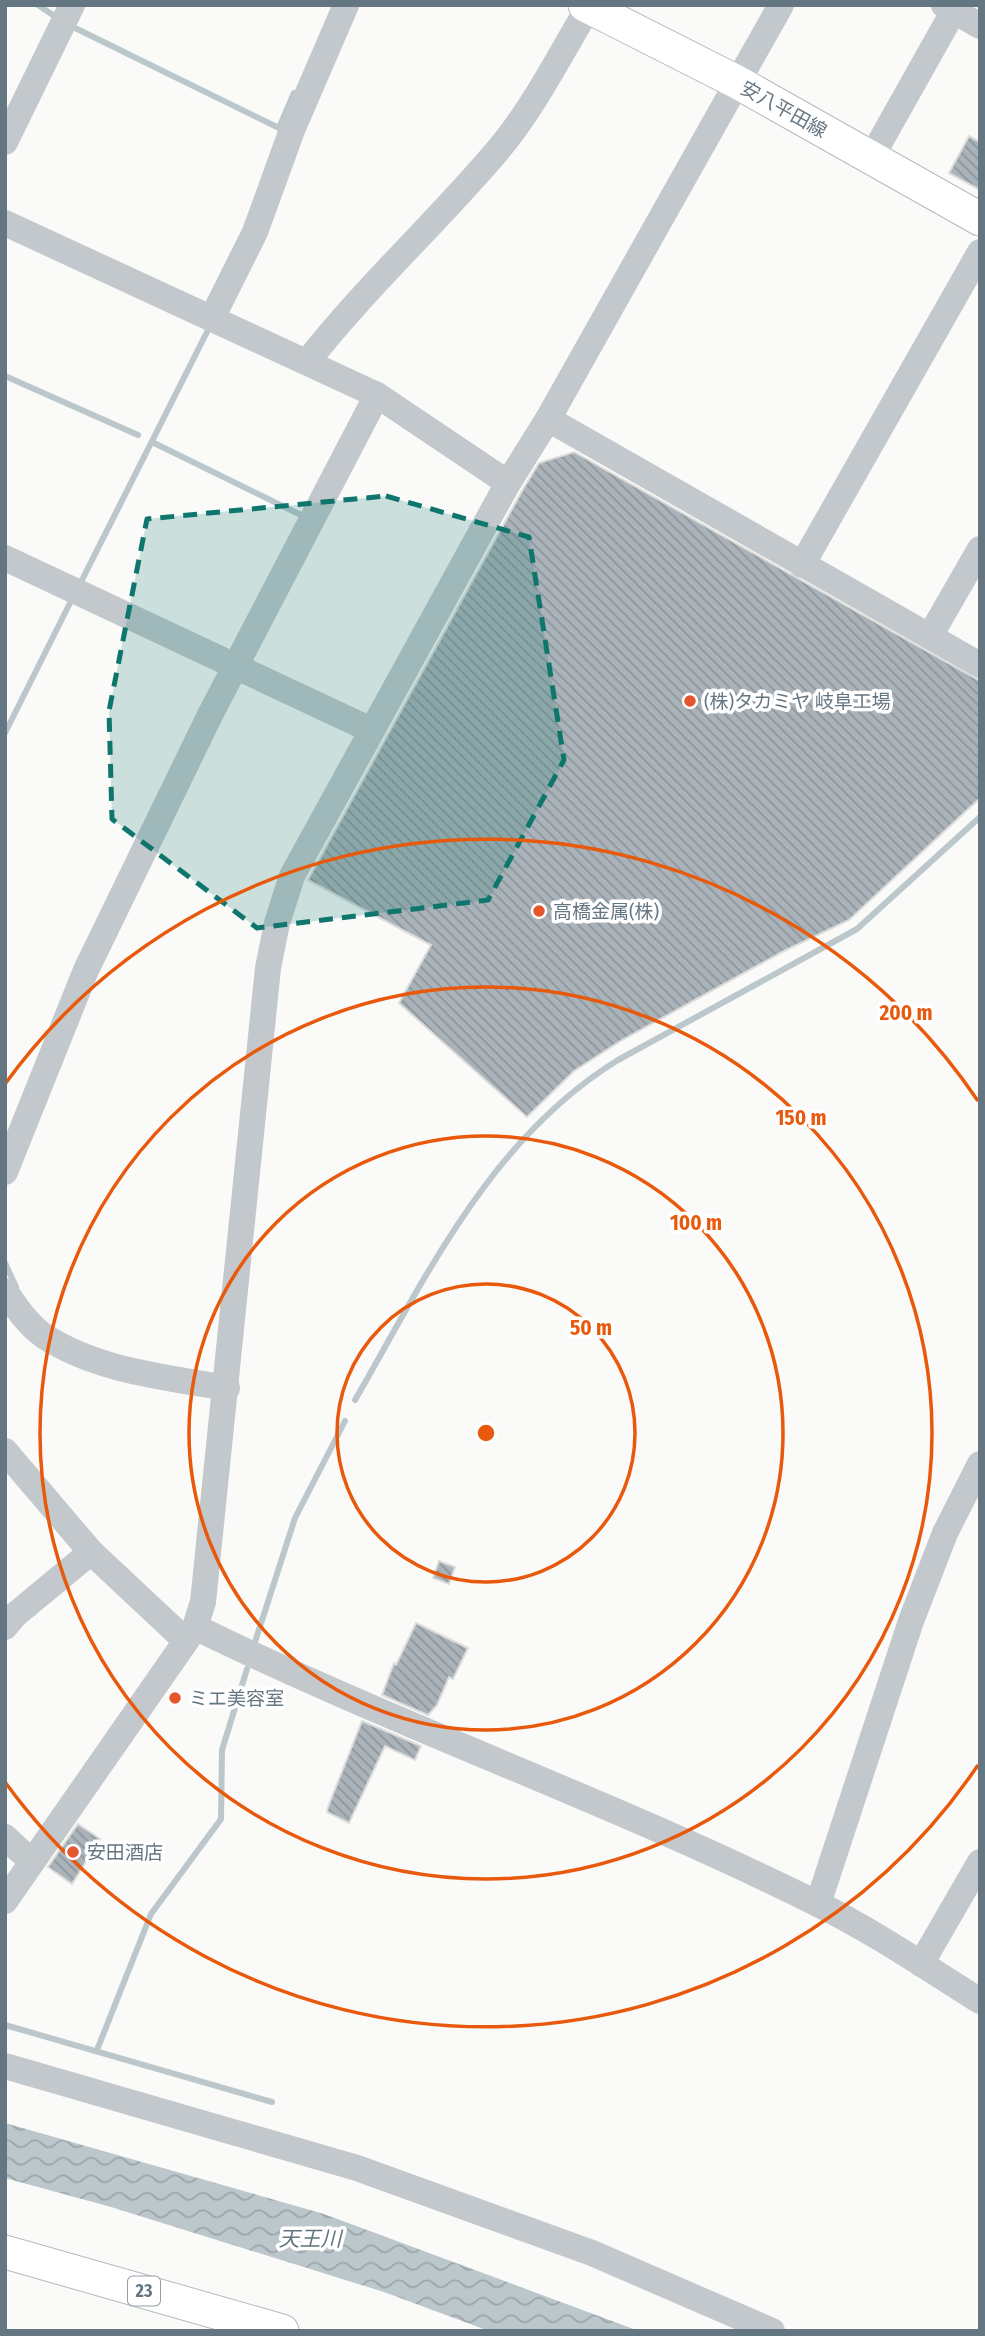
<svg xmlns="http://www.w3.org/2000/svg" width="985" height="2336" font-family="'Fira Sans Condensed','Noto Sans JP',sans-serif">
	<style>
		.water { fill: url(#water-waves) }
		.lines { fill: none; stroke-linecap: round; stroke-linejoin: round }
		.stream { stroke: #bbc7cb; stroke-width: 6 }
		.building { fill: url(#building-back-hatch); stroke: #dcdcda; stroke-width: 2 }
		.major-casing { stroke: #b5babe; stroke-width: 35 }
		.minor { stroke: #c3c8cc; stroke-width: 26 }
		.major { stroke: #fff; stroke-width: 33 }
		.marked { fill: #0f766e; fill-opacity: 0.2; stroke: #0f766e; stroke-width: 5; stroke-dasharray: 14 9; stroke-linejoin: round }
		.ring { fill: none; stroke: #e8590c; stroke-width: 3.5 }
		.poi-dot { fill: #e4572e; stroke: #fff; stroke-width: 2.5 }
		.labels { text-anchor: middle; stroke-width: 7; stroke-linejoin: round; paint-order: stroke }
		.shield { fill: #fff; stroke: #939fa8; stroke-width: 2 }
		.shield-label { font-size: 18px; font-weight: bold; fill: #657683 }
		.street-label { font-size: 19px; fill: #657683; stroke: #fff }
		.poi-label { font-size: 19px; fill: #657683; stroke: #fff; text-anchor: start }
		.water-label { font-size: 21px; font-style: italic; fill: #60757c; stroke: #fff }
		.centre { fill: #e8590c; stroke: #fff; stroke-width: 3.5 }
		.ring-label { font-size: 21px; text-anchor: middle; font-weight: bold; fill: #e8590c; stroke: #fff; stroke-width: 7; stroke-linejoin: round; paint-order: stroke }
	</style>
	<defs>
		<pattern id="water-waves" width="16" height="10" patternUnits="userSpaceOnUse" patternTransform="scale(1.75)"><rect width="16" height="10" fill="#bbc7cb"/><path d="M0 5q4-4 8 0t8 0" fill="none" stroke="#9ca6aa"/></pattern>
		<pattern id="building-back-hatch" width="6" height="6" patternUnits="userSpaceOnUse" patternTransform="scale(1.75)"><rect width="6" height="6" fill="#aab3b9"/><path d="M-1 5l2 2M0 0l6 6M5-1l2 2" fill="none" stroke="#8e969c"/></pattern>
	</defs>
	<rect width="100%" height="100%" fill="#fafaf8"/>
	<polygon class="water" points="5,2123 324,2214 639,2331 489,2331 384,2292 111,2207 5,2178"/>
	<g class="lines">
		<g class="stream">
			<polyline points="38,5 56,17"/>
			<polyline points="71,26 279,128 294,93"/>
			<polyline points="5,376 138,435"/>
			<polyline points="152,442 303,516 301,520"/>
			<polyline points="80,584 210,326"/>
			<polyline points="5,733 73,597"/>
			<polyline points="5,1263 16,1287"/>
			<path d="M 355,1400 C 427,1275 491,1138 618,1060 L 857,929 L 980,817"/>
			<polyline points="254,1645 295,1518 345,1421"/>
			<polyline points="5,2025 272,2102"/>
			<polyline points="97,2050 151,1914 221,1819 222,1750 247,1669"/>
		</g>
	</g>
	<g class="building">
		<polygon points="969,136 980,142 980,190 949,173"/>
		<polygon points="574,452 980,681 980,798 849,920 784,951 622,1040 574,1071 527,1117 399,1003 431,945 308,880 522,491 539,463"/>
		<polygon points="439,1561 455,1567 449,1584 433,1578"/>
		<polygon points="416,1623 468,1648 453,1679 449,1677 437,1705 428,1715 382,1695 394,1663 396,1665"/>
		<polygon points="362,1721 421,1746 415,1760 385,1746 349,1823 327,1812 328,1807"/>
		<polygon points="78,1824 100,1839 72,1884 48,1867"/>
	</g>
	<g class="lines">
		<g class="major-casing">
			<g id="major">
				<polyline points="585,5 737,82 980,219"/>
				<polyline points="5,2252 282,2331"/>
			</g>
		</g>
		<g class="minor">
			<polyline points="944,5 980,26"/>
			<polyline points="5,142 72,5"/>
			<polyline points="871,158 957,5"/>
			<polyline points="5,223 377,395 508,483"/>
			<polyline points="213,316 255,232 292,130 346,5"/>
			<path d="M 307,362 C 364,289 432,227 492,157 C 532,112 559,56 590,5"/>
			<polyline points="548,419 980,665"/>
			<polyline points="5,558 371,730"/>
			<polyline points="802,565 980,252"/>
			<polyline points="930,636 980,549"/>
			<polyline points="5,1172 86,970 211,713 377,395"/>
			<path d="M 5,1291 C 16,1307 28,1325 44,1336 C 98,1371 165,1377 227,1388"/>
			<polyline points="5,1451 91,1552 186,1641"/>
			<polyline points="5,1627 15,1615 91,1552"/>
			<path d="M 195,1627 C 399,1727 613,1802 816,1903 C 873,1931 926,1967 980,2001"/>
			<polyline points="5,1837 31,1861"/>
			<polyline points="5,1901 186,1641 195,1627 203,1602 268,968 277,923 292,876 508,483 548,419 781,5"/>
			<polyline points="818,1904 911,1621 945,1533 980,1464"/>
			<polyline points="921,1964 980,1862"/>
			<polyline points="5,2066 357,2168 592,2253 772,2331"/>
		</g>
		<use href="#major" class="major"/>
	</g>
	<path class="marked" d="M 386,496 L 529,537 L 564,760 L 488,900 L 257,928 L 112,819 L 109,711 L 147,519 Z"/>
	<g class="ring">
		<circle cx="486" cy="1433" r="149"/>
		<circle cx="486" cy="1433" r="297"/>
		<circle cx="486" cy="1433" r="446"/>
		<path d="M978 1765A594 594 0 0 1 5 1782M5 1084A594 594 0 0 1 978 1101"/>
	</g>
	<g class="poi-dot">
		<circle cx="690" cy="701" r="7"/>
		<circle cx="539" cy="911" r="7"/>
		<circle cx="175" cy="1698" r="7"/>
		<circle cx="73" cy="1852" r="7"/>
	</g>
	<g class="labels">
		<rect class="shield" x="128" y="2276.5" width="32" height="29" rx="5"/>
		<g class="shield-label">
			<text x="144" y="2297">23</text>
		</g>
		<g class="street-label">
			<text transform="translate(784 109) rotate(29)" y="7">安八平田線</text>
		</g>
		<g class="poi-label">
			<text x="704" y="708">(株)タカミヤ 岐阜工場</text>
			<text x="553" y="918">高橋金属(株)</text>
			<text x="189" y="1705">ミエ美容室</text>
			<text x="87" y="1859">安田酒店</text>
		</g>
		<g class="water-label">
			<text x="310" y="2246">天王川</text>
		</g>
	</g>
	<circle cx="486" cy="1433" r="10" class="centre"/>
	<g class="ring-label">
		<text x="906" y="1020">200 m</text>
		<text x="801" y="1125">150 m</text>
		<text x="696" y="1230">100 m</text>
		<text x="591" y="1335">50 m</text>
	</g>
	<rect width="985" height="2336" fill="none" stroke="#657683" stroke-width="14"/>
</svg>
